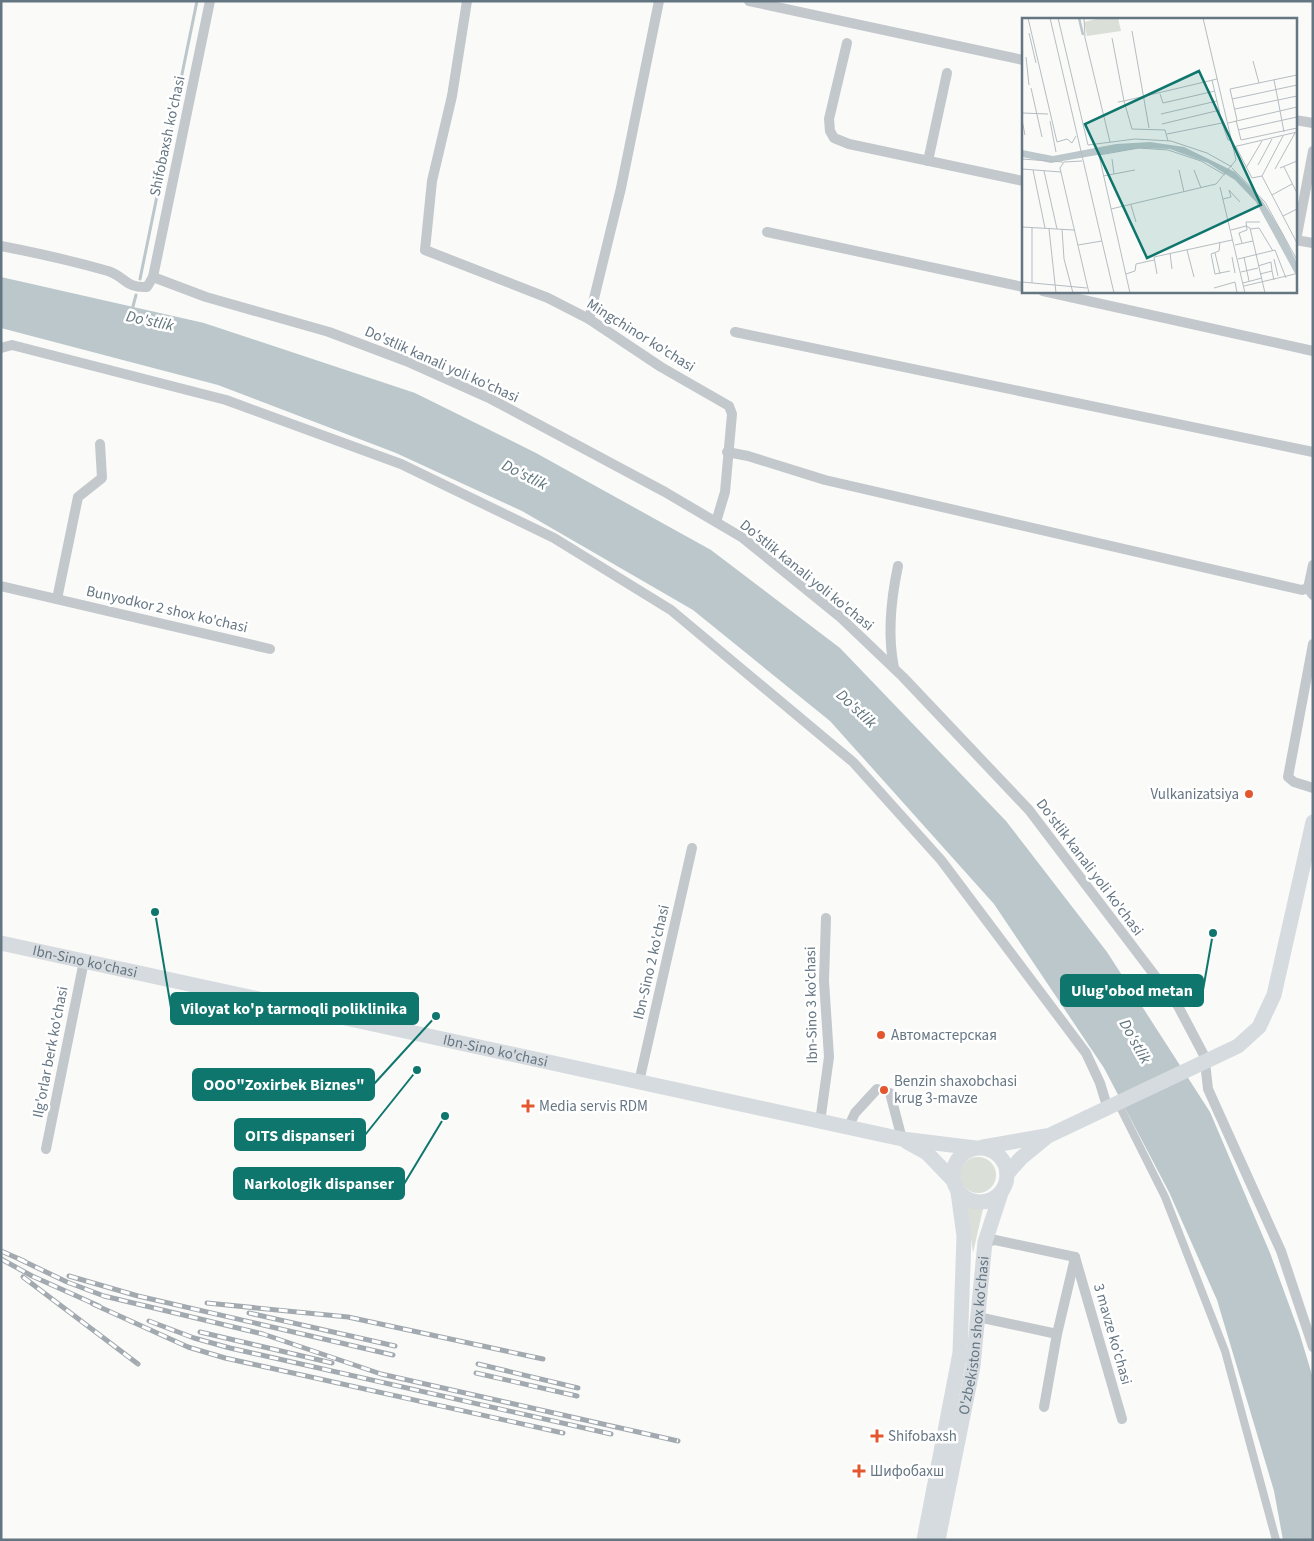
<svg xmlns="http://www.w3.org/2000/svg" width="1314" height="1541" font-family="'Source Sans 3',sans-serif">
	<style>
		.green { fill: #dadfd7 }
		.water { fill: #bbc7cb }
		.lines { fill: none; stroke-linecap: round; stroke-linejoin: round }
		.stream { stroke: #bbc7cb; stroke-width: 3 }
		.pedestrian { stroke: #c3c8cc; stroke-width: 8 }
		.minor { stroke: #c3c8cc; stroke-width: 10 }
		.secondary { stroke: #d6dbdf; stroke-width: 15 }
		.rail-casing { stroke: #a2aab0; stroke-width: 5 }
		.rail { stroke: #fff; stroke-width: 3; stroke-dasharray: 9; stroke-linecap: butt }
		.poi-dot { fill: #e4572e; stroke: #fff; stroke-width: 2 }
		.labels { text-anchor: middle; stroke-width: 5; stroke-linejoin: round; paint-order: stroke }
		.street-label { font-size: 15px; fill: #657683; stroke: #fff }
		.poi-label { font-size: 15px; fill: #657683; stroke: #fff; text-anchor: start }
		.water-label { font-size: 16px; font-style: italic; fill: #60757c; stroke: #fff }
		.inset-river { fill: none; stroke: #bbc7cb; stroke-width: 2.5 }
		.inset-road { fill: none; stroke: #b5bdc2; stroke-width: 1 }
		.view { fill: #0f766e; fill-opacity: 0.15; stroke: #0f766e; stroke-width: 2.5 }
		.inset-edge { fill: none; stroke: #657683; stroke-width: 2.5 }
		.leader { fill: none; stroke: #0f766e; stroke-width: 2 }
		.callout-dot { fill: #0f766e; stroke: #fff; stroke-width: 2 }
		.callout { fill: #0f766e; stroke: #0f766e; stroke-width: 2 }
		.callout-label { font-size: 16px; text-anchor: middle; font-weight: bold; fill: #fff }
	</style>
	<rect width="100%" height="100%" fill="#fafaf8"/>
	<g class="green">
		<circle cx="978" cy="1175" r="18"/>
		<polygon points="967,1206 983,1209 973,1253"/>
	</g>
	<polygon class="water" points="1,277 204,323 415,393 536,453 711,550 840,648 1006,821 1107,952 1210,1112 1270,1253 1299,1332 1313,1378 1313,1540 1283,1540 1274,1491 1217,1300 1169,1192 1104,1068 994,904 830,721 693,610 522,511 396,453 218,385 1,328"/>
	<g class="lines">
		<g class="stream">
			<polyline points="140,279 197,1"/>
			<polyline points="132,310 136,295"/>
		</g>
		<polyline class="pedestrian" points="1121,1109 1165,1197 1225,1351 1276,1540"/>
		<g class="minor">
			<polyline points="467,1 452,96 432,181 425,250 548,298 589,319 661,367 729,406 732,414 725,492 716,522"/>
			<polyline points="749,1 1023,60"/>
			<polyline points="847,43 829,119 830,131 834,138 849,144 1023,181"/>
			<polyline points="1295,120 1313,123"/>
			<polyline points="928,161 947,73"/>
			<polyline points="767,232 1023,287"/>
			<polyline points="1295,240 1313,243"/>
			<polyline points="1296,240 1313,151"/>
			<path d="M 1,246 C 37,253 73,261 108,271 C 126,277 125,288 147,287 L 153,277 L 210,1"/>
			<polyline points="153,277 206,297 329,332 406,361 491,399 665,492 743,538 839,616 903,677 1029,810 1178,1006 1207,1061"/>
			<polyline points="1043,291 1313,351"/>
			<polyline points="589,319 621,188 659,1"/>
			<polyline points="735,332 1313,452"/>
			<polyline points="1,348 12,345 226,400 401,464 554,538 671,610 853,762 941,860 1086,1053 1100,1083 1107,1106"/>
			<polyline points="727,452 748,456 825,480 1302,590 1308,588"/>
			<polyline points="1313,565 1308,588 1313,595"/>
			<polyline points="1,586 270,649"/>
			<polyline points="57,599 78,497 102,478 100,444"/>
			<polyline points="1313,644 1288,777 1294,782 1313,788"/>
			<path d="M 894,668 C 887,634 891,599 898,566"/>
			<polyline points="1205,1062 1208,1089 1281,1251 1313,1347"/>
			<polyline points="639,1082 692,848"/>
			<polyline points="890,1093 902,1139"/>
			<polyline points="820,1122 829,1057 824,981 826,918"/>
			<polyline points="848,1128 855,1113 877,1089"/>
			<polyline points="46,1149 84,961"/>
			<polyline points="985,1242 995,1240 1075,1257"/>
			<polyline points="1075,1257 1122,1419"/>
			<polyline points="978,1317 1057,1334 1075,1258"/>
			<polyline points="1044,1407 1057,1334"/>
		</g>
		<g class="secondary">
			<path id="s1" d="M 1,943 L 902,1139 L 976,1148"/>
			<polyline points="907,1142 927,1153 953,1180"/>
			<polyline points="983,1147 1046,1136"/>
			<circle cx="980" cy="1175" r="27"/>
			<polyline points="1007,1174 1021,1158 1048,1136 1238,1046 1259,1027 1274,995 1313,822"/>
			<polyline points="924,1540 960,1353 964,1236 958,1192"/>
			<path id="s2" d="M 938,1540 L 973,1366 L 985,1242 L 1001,1193"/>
		</g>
		<g class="rail-casing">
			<g id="rail">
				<polyline points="1,1251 24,1261"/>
				<polyline points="1,1259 32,1276 99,1306"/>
				<polyline points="19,1259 67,1282 104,1296 263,1334 381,1374 678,1441"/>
				<polyline points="69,1276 138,1296 393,1355"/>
				<polyline points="23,1277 138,1364"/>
				<polyline points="207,1303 348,1317 543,1359"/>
				<polyline points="93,1304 188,1347 225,1358 563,1433"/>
				<polyline points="249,1313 395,1346"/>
				<polyline points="149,1321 194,1338 230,1348 611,1434"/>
				<polyline points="200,1332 332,1363"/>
				<polyline points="478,1364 578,1388"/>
				<polyline points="476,1373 577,1396"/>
			</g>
		</g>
		<use href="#rail" class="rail"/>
	</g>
	<g class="poi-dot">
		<circle cx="1249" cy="794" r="5"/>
		<circle cx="881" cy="1035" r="5"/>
		<circle cx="884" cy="1090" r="5"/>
		<path d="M525.5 1098.5h5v5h5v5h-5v5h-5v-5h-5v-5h5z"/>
		<path d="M874.5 1428.5h5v5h5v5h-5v5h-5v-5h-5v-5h5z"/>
		<path d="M856.5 1463.5h5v5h5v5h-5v5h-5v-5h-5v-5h5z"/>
	</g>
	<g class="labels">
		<g class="street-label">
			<text transform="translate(167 136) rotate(-78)" y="5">Shifobaxsh ko'chasi</text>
			<text transform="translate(641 335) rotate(32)" y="5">Mingchinor ko'chasi</text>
			<text transform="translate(442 364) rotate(24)" y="5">Do'stlik kanali yoli ko'chasi</text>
			<text transform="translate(807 575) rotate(39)" y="5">Do'stlik kanali yoli ko'chasi</text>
			<text transform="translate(167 609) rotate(13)" y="5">Bunyodkor 2 shox ko'chasi</text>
			<text transform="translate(1090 867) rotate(53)" y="5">Do'stlik kanali yoli ko'chasi</text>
			<text dy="5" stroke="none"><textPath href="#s1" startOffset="86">Ibn-Sino ko'chasi</textPath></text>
			<text transform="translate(651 962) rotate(-77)" y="5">Ibn-Sino 2 ko'chasi</text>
			<text transform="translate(811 1005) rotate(-91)" y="5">Ibn-Sino 3 ko'chasi</text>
			<text dy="5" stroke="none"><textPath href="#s1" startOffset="506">Ibn-Sino ko'chasi</textPath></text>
			<text transform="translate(50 1052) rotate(-79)" y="5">Ilg'orlar berk ko'chasi</text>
			<text transform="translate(1113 1334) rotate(74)" y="5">3 mavze ko'chasi</text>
			<text dy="5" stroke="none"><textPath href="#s2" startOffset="208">O'zbekiston shox ko'chasi</textPath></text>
		</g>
		<g class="poi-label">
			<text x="1239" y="799" text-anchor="end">Vulkanizatsiya</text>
			<text x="891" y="1040">Автомастерская</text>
			<text x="894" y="1086">Benzin shaxobchasi<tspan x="894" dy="17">krug 3-mavze</tspan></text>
			<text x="539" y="1111">Media servis RDM</text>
			<text x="888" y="1441">Shifobaxsh</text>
			<text x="870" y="1476">Шифобахш</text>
		</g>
		<g class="water-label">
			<text transform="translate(150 320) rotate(12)" y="6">Do'stlik</text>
			<text transform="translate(525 474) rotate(27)" y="6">Do'stlik</text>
			<text transform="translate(857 708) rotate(43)" y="6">Do'stlik</text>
			<text transform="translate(1136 1041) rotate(61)" y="6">Do'stlik</text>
		</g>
	</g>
	<g transform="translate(1022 18)">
		<rect width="275" height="275" fill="#fafaf8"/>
		<path d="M 79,0 L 96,0 L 99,13 L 65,18 L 62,4 Z" fill="#dadfd7"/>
		<path d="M 128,124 L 162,129 L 213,154 L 240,182 L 260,214 L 275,245 L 275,259 L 234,184 L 213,162 L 186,145 L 148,131 L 116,130 L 29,145 L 0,139 L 0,132 L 31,138 L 94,126 Z" fill="#bbc7cb"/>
		<path class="inset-river" d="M 57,0 L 61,17"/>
		<path class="inset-road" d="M 6,0 L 35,124 L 45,121 L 50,125 L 54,118M 28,0 L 92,275M 36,0 L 66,127 L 113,121 L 149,123 L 185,135 L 210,149M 62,0 L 63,20 L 88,124M 181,0 L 214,142 L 194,166M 110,13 L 127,110M 7,15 L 14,45M 90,20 L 102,83 L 96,84M 4,39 L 7,67M 231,43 L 237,65M 190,62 L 200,105 L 206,122 L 209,122M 252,62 L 256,82M 9,70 L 20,119M 138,76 L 141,85 L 193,73M 210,81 L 275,67M 256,82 L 262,114M 213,91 L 275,78M 0,95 L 26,96M 139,96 L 195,83M 0,102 L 3,117M 214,102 L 219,122 L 275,110M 215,102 L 208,71 L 275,57M 28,103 L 34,134M 206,105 L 275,89M 140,106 L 198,92M 216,112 L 275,99M 145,116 L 200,105M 146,123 L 143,112 L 110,111 L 102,83 L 195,61M 211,129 L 275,114M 214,129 L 230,160 L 240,158 L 275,225M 0,141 L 41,144M 90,141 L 92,156M 60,143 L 42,144 L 38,150 L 67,275M 236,147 L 250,121M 262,149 L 275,175M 210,150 L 243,184 L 275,242M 224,150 L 240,123M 258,150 L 275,143M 0,151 L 39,154M 253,151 L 273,115M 11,152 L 23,210M 157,152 L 162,174M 172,152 L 179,170M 22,153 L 35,211M 81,158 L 113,152M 240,158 L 261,118M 198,169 L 223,275M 207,172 L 218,184M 250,177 L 270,166M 201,181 L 209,179 L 207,172M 109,187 L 114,204M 89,191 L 194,166M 261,198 L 275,191M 0,209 L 52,212M 10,210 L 10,265M 27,211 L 34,275M 40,211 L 42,241 L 51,275M 228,211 L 237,210 L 251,233M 209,212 L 224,208 L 228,210 L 243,275M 198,224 L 197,233 L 189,236 L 193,256 L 208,253M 220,225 L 217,215 L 225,212 L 224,204 L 238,204M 56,227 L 80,223M 213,227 L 231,223M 165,232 L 172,259M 148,235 L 150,251M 193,235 L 198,256M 210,239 L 213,255M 222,239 L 227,263M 216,241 L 253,232 L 264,260M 252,241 L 256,258M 236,248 L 249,244 L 250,253M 219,254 L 236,250M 104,256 L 113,253 L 114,246 L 132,242M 135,256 L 132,239 L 210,222M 238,256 L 250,253 L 252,262M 0,264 L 65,270M 221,265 L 240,260M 222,268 L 273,256M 192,270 L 213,264 L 215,275M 108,275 L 77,137 L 117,130 L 146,132 L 179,143 L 203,157"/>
		<path class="view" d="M 177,53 L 239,187 L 125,240 L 63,106 Z"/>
		<rect width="275" height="275" class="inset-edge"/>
	</g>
	<path class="leader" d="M1213 933L1203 990M155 912L171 1008M436 1016L374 1084M417 1070L365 1135M445 1116L404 1184"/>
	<g class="callout-dot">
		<circle cx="1213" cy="933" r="5"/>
		<circle cx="155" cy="912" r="5"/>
		<circle cx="436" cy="1016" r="5"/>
		<circle cx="417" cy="1070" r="5"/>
		<circle cx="445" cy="1116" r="5"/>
	</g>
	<g class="callout">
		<rect x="1061" y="975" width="142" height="31" rx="5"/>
		<rect x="171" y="993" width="247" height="31" rx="5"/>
		<rect x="193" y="1069" width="181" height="31" rx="5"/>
		<rect x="235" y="1119" width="130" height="31" rx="5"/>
		<rect x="234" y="1168" width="170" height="31" rx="5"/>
	</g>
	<g class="callout-label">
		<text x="1132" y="996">Ulug'obod metan</text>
		<text x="294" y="1014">Viloyat ko'p tarmoqli poliklinika</text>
		<text x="284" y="1090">OOO"Zoxirbek Biznes"</text>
		<text x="300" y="1141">OITS dispanseri</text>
		<text x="319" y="1189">Narkologik dispanser</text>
	</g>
	<rect width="1314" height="1541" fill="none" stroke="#657683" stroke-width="5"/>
</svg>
